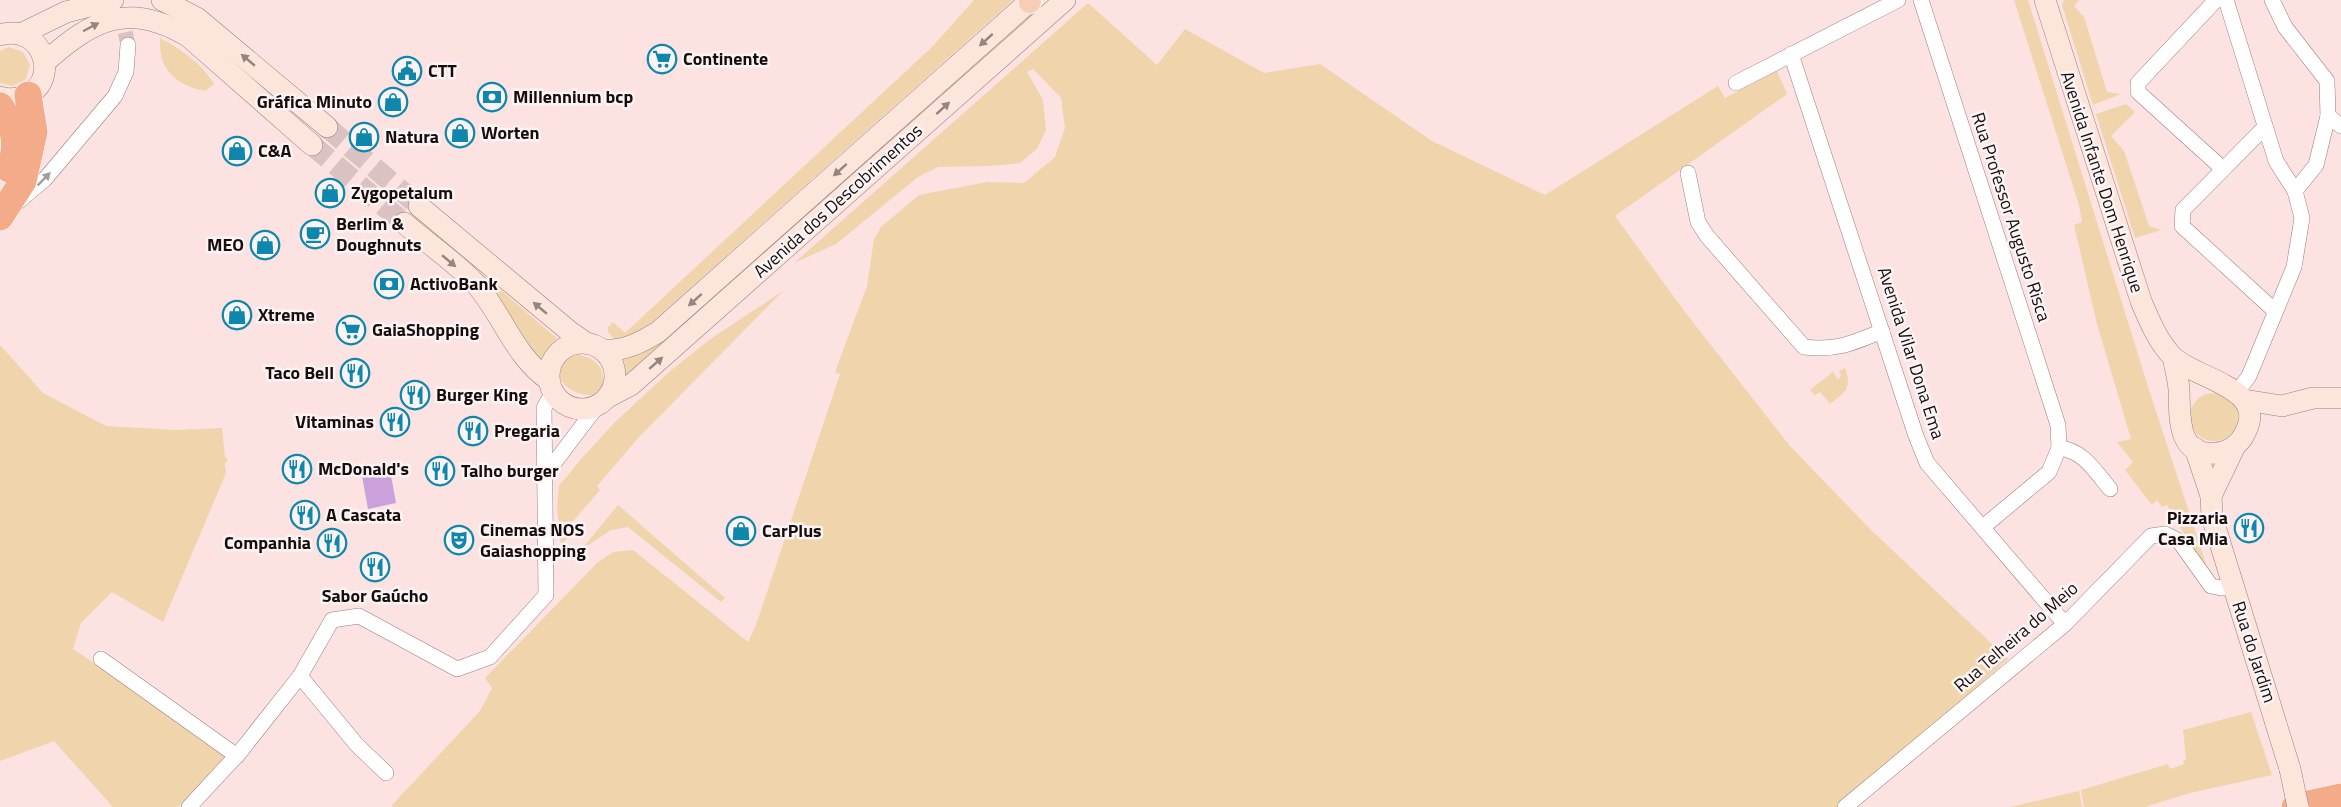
<svg xmlns="http://www.w3.org/2000/svg" width="2341" height="807" font-family="'Titillium Web',sans-serif">
	<style>
		.green { fill: #f0d4ac }
		.water { fill: #caa1db }
		.lines { fill: none; stroke-linecap: round; stroke-linejoin: round }
		.minor-tunnel { stroke: #dbc2c2; stroke-width: 15; stroke-dasharray: 15 8; stroke-linecap: butt }
		.secondary-tunnel { stroke: #dbc2c2; stroke-width: 21; stroke-dasharray: 21 10; stroke-linecap: butt }
		.minor-casing { stroke: #9b7d7e; stroke-width: 16 }
		.secondary-casing { stroke: #9b7d7e; stroke-width: 22 }
		.primary-casing { stroke: #fff; stroke-width: 24 }
		.motorway-casing { stroke: #fff; stroke-width: 28 }
		.minor { stroke: #fff; stroke-width: 15 }
		.secondary { stroke: #fce6dc; stroke-width: 21 }
		.primary { stroke: #f8cdb8; stroke-width: 22 }
		.motorway { stroke: #f4ab89; stroke-width: 27 }
		.secondary-bridge-casing { stroke: #9b7d7e; stroke-width: 22; stroke-linecap: butt }
		.secondary-bridge { stroke: #fce6dc; stroke-width: 21 }
		.oneway { fill: #95847f }
		.oneway2 { fill: #a39e9e }
		.labels { text-anchor: middle; stroke-width: 5; stroke-linejoin: round; paint-order: stroke }
		.poi-label { font-size: 18px; font-weight: bold; fill: #180d0d; stroke: #fbf4f5; text-anchor: start }
		.street-label { font-size: 18px; fill: #180d0d; stroke: #fbf4f5 }
	</style>
	<rect width="100%" height="100%" fill="#fde2e2"/>
	<g class="green">
		<polygon points="974,0 1013,0 652,322 634,334 623,339 614,339 608,332 608,327 613,322 625,333 933,46"/>
		<polygon points="1048,0 1051,0 624,377 618,360 642,354 671,334"/>
		<polygon points="2014,0 2028,0 2150,393 2210,576 2167,505 2162,507 2157,500 2152,505 2125,470 2133,462 2117,442 2131,439 2097,324 2074,225 2082,222 2079,205"/>
		<polygon points="2064,0 2079,0 2074,6 2084,17 2107,92 2121,94 2093,105 2062,5"/>
		<polygon points="1088,3 1157,65 1185,29 1264,73 1320,64 1432,141 1545,195 1718,86 1725,98 1777,71 1787,94 1615,216 1685,312 1790,446 1870,529 2008,659 1842,807 393,807 392,805 480,711 492,688 485,678 597,563 613,552 633,550 748,642 756,625 840,374 835,372 867,286 874,239 881,227 919,195 987,182 1024,183 1055,157 1065,128 1061,98 1033,69 1027,72 1043,100 1046,130 1037,149 1020,163 990,166 938,167 918,177 836,244 794,263"/>
		<path d="M 160,38 C 179,48 203,64 214,84 L 205,91 C 188,88 170,79 163,62 C 160,55 160,45 160,38 Z"/>
		<polygon points="9,47 23,52 30,65 26,79 13,86 0,83 0,51"/>
		<polygon points="2126,104 2135,112 2111,136 2124,151 2149,226 2162,230 2135,238 2096,114"/>
		<polygon points="412,214 560,341 544,354 539,366 409,217"/>
		<polygon points="783,291 639,437 597,486 600,490 569,526 573,530 561,546 557,507 559,486 582,458 614,423 669,372 709,340"/>
		<polygon points="0,345 43,393 106,426 178,430 222,428 225,457 228,460 225,464 226,473 163,622 112,592 81,623 73,649 228,753 178,807 113,807 54,741 0,761"/>
		<path d="M 576,355 C 594,356 606,368 603,386 L 593,395 C 565,397 542,366 576,355 Z"/>
		<path d="M 1845,368 C 1852,389 1846,391 1830,404 L 1820,392 L 1815,395 L 1810,390 L 1833,372 L 1838,379 L 1841,376 L 1839,371 Z"/>
		<circle cx="2214" cy="417" r="24"/>
		<polygon points="618,505 725,598 721,602 628,527 611,530 581,550"/>
		<polygon points="2251,712 2272,775 2190,793 2145,807 2084,807 2081,790 2168,764 2170,769 2184,764 2183,761 2186,760 2183,730"/>
		<polygon points="2079,791 2082,807 2010,807"/>
	</g>
	<polygon class="water" points="390,470 396,503 368,509 362,476"/>
	<g class="lines">
		<polyline class="minor-tunnel" points="120,10 128,45"/>
		<g class="secondary-tunnel">
			<polyline points="327,127 419,206"/>
			<polyline points="312,145 404,223"/>
		</g>
		<g class="minor-casing">
			<g id="minor">
				<polyline points="1921,0 2058,425 2059,448 2049,472 1983,527"/>
				<polyline points="2216,0 2138,83 2138,92 2223,169"/>
				<polyline points="2226,0 2276,161 2295,191 2302,218 2294,267 2249,376 2237,392"/>
				<polyline points="2272,0 2285,27 2327,81 2328,116 2316,165 2295,191"/>
				<polyline points="1791,54 1916,436 1927,463 2065,624"/>
				<polyline points="1736,83 1898,0"/>
				<polyline points="2328,116 2341,126"/>
				<polyline points="2264,128 2183,210 2182,226 2275,311"/>
				<path d="M 1688,173 L 1698,222 L 1707,236 L 1804,347 C 1836,351 1853,343 1882,331"/>
				<polyline points="18,202 45,179 115,96 126,72 128,45"/>
				<path d="M 2059,448 C 2083,450 2095,471 2110,489"/>
				<polyline points="545,475 598,405"/>
				<polyline points="101,659 237,756"/>
				<polyline points="300,676 356,744 386,773"/>
				<polyline points="189,807 240,752 300,676 332,620 359,616 457,669 490,657 546,595 544,408 553,392"/>
				<polyline points="1845,807 2065,624 2151,536 2165,534 2179,541 2211,586 2221,588 2233,586"/>
			</g>
		</g>
		<g class="secondary-casing">
			<g id="secondary">
				<polyline points="162,0 197,18 327,127"/>
				<path d="M 2045,0 L 2141,301 C 2149,320 2158,342 2173,357 C 2195,379 2269,387 2245,433 C 2240,444 2229,452 2216,453 C 2176,457 2180,415 2179,389 C 2178,378 2175,367 2173,357"/>
				<polyline points="21,34 66,12 113,0"/>
				<path d="M 0,35 C 43,22 63,83 23,97 C 15,99 8,100 0,97"/>
				<path d="M 45,62 C 92,20 129,0 189,37 L 312,145"/>
				<polyline points="419,206 569,331 586,343"/>
				<path d="M 404,223 C 426,242 452,260 472,280 C 502,311 513,356 549,380"/>
				<circle cx="582" cy="376" r="33"/>
				<path d="M 603,350 C 625,351 640,343 658,332 L 1031,0"/>
				<polyline points="608,397 631,385 1065,0"/>
				<polyline points="2244,400 2282,406 2313,398 2341,398"/>
				<polyline points="2195,448 2211,496 2212,517 2290,769"/>
				<polyline points="2211,496 2235,446"/>
			</g>
		</g>
		<g class="primary-casing">
			<polyline id="primary" points="1030,2 1030,0"/>
		</g>
		<g class="motorway-casing">
			<g id="motorway">
				<path d="M 0,106 C 14,126 20,145 9,169"/>
				<polyline points="0,217 23,181 34,132 28,95"/>
				<polyline points="2295,807 2341,797"/>
			</g>
		</g>
		<use href="#minor" class="minor"/>
		<use href="#secondary" class="secondary"/>
		<use href="#primary" class="primary"/>
		<use href="#motorway" class="motorway"/>
		<g class="secondary-bridge-casing">
			<polyline id="secondary-bridge" points="2290,769 2298,807"/>
		</g>
		<use href="#secondary-bridge" class="secondary-bridge"/>
	</g>
	<defs><path id="oneway-solid" d="M-6-.8H1V-3.2L6.5 0L1 3.2V.8H-6Z" transform="scale(1.5)"/></defs>
	<g class="oneway">
		<use href="#oneway-solid" transform="translate(91 27) rotate(-28)"/>
		<use href="#oneway-solid" transform="translate(986 40) rotate(138)"/>
		<use href="#oneway-solid" transform="translate(248 60) rotate(-140)"/>
		<use href="#oneway-solid" transform="translate(943 108) rotate(-42)"/>
		<use href="#oneway-solid" transform="translate(840 170) rotate(138)"/>
		<use href="#oneway-solid" transform="translate(449 261) rotate(40)"/>
		<use href="#oneway-solid" transform="translate(695 300) rotate(138)"/>
		<use href="#oneway-solid" transform="translate(540 308) rotate(-140)"/>
		<use href="#oneway-solid" transform="translate(656 363) rotate(-41)"/>
	</g>
	<use class="oneway2" href="#oneway-solid" transform="translate(44 179) rotate(-45)"/>
	<defs>
		<g id="supermarket-ring" transform="scale(1.5)"><circle r="9.5" fill="#fbf4f5" stroke="#0f86ab" stroke-width="1.5"/><path d="M-6-5.5h2.5l.6 2H6L4.5 2H-2.5L-4.4-4H-6ZM-1.5 3.2a1.3 1.3 0 1 0 .1 0ZM3 3.2a1.3 1.3 0 1 0 .1 0Z" fill="#0f86ab"/></g>
		<g id="civic-ring" transform="scale(1.5)"><circle r="9.5" fill="#fbf4f5" stroke="#0f86ab" stroke-width="1.5"/><path d="M-.6-6.5H3V-4.5H.6V-3L4-1V1h2V6H-6V1h2V-1L-.6-3ZM-1.2 2.5V6h2.4V2.5Z" fill="#0f86ab"/></g>
		<g id="bank-ring" transform="scale(1.5)"><circle r="9.5" fill="#fbf4f5" stroke="#0f86ab" stroke-width="1.5"/><path d="M-6-4H6V4H-6ZM0-2.3a2.3 2.3 0 1 0 0 4.6a2.3 2.3 0 1 0 0-4.6Z" fill="#0f86ab"/></g>
		<g id="shop-ring" transform="scale(1.5)"><circle r="9.5" fill="#fbf4f5" stroke="#0f86ab" stroke-width="1.5"/><path d="M-5-2.5h2.3a2.7 3.5 0 0 1 5.4 0H5L5.5 6h-11ZM-1.5-2.5h3a1.5 2.3 0 0 0-3 0Z" fill="#0f86ab"/></g>
		<g id="cafe-ring" transform="scale(1.5)"><circle r="9.5" fill="#fbf4f5" stroke="#0f86ab" stroke-width="1.5"/><path d="M-5.5-4.5H6V0H3Q3 3.5 0 3.5H-2.5Q-5.5 3.5-5.5 0ZM3-3.2v2h1.7v-2ZM-6 4.5H4V6H-6Z" fill="#0f86ab"/></g>
		<g id="restaurant-ring" transform="scale(1.5)"><circle r="9.5" fill="#fbf4f5" stroke="#0f86ab" stroke-width="1.5"/><path d="M-5-6h1v4h1v-4h1v4h1v-4h1v5L-1.5 .5V6h-2V.5L-5-1ZM5-6V6H3V1.5H1.5Q1.5-4 5-6Z" fill="#0f86ab"/></g>
		<g id="theatre-ring" transform="scale(1.5)"><circle r="9.5" fill="#fbf4f5" stroke="#0f86ab" stroke-width="1.5"/><path d="M-5-5.5Q0-4 5-5.5V0Q5 5 0 6Q-5 5-5 0ZM-3.3-2.5H-1v1.5H-3.3ZM1-2.5H3.3v1.5H1ZM-2.8 1Q0 5.5 2.8 1Z" fill="#0f86ab"/></g>
	</defs>
	<g fill-rule="evenodd">
		<use href="#supermarket-ring" x="662" y="59"/>
		<use href="#civic-ring" x="407" y="71"/>
		<use href="#bank-ring" x="492" y="97"/>
		<use href="#shop-ring" x="393" y="102"/>
		<use href="#shop-ring" x="460" y="133"/>
		<use href="#shop-ring" x="364" y="137"/>
		<use href="#shop-ring" x="237" y="151"/>
		<use href="#shop-ring" x="330" y="193"/>
		<use href="#cafe-ring" x="315" y="234"/>
		<use href="#shop-ring" x="265" y="245"/>
		<use href="#bank-ring" x="389" y="284"/>
		<use href="#shop-ring" x="237" y="315"/>
		<use href="#supermarket-ring" x="351" y="330"/>
		<use href="#restaurant-ring" x="355" y="373"/>
		<use href="#restaurant-ring" x="415" y="395"/>
		<use href="#restaurant-ring" x="395" y="422"/>
		<use href="#restaurant-ring" x="473" y="431"/>
		<use href="#restaurant-ring" x="297" y="469"/>
		<use href="#restaurant-ring" x="440" y="471"/>
		<use href="#restaurant-ring" x="305" y="515"/>
		<use href="#restaurant-ring" x="2249" y="528"/>
		<use href="#shop-ring" x="741" y="531"/>
		<use href="#theatre-ring" x="459" y="540"/>
		<use href="#restaurant-ring" x="332" y="543"/>
		<use href="#restaurant-ring" x="375" y="567"/>
	</g>
	<g class="labels">
		<g class="poi-label">
			<text x="683" y="65">Continente</text>
			<text x="428" y="77">CTT</text>
			<text x="513" y="103">Millennium bcp</text>
			<text x="372" y="108" text-anchor="end">Gráfica Minuto</text>
			<text x="481" y="139">Worten</text>
			<text x="385" y="143">Natura</text>
			<text x="258" y="157">C&amp;A</text>
			<text x="351" y="199">Zygopetalum</text>
			<text x="336" y="230">Berlim &amp;<tspan x="336" dy="21">Doughnuts</tspan></text>
			<text x="244" y="251" text-anchor="end">MEO</text>
			<text x="410" y="290">ActivoBank</text>
			<text x="258" y="321">Xtreme</text>
			<text x="372" y="336">GaiaShopping</text>
			<text x="334" y="379" text-anchor="end">Taco Bell</text>
			<text x="436" y="401">Burger King</text>
			<text x="374" y="428" text-anchor="end">Vitaminas</text>
			<text x="494" y="437">Pregaria</text>
			<text x="318" y="475">McDonald's</text>
			<text x="461" y="477">Talho burger</text>
			<text x="326" y="521">A Cascata</text>
			<text x="2228" y="524" text-anchor="end">Pizzaria<tspan x="2228" dy="21">Casa Mia</tspan></text>
			<text x="480" y="536">Cinemas NOS<tspan x="480" dy="21">Gaiashopping</tspan></text>
			<text x="762" y="537">CarPlus</text>
			<text x="311" y="549" text-anchor="end">Companhia</text>
			<text x="375" y="602" text-anchor="middle">Sabor Gaúcho</text>
		</g>
		<g class="street-label">
			<text transform="translate(2102 182) rotate(72)" y="6">Avenida Infante Dom Henrique</text>
			<text transform="translate(838 201) rotate(-42)" y="6">Avenida dos Descobrimentos</text>
			<text transform="translate(2011 217) rotate(72)" y="6">Rua Professor Augusto Risca</text>
			<text transform="translate(1911 353) rotate(72)" y="6">Avenida Vilar Dona Ema</text>
			<text transform="translate(2016 637) rotate(-41)" y="6">Rua Telheira do Meio</text>
			<text transform="translate(2254 652) rotate(72)" y="6">Rua do Jardim</text>
		</g>
	</g>
</svg>
